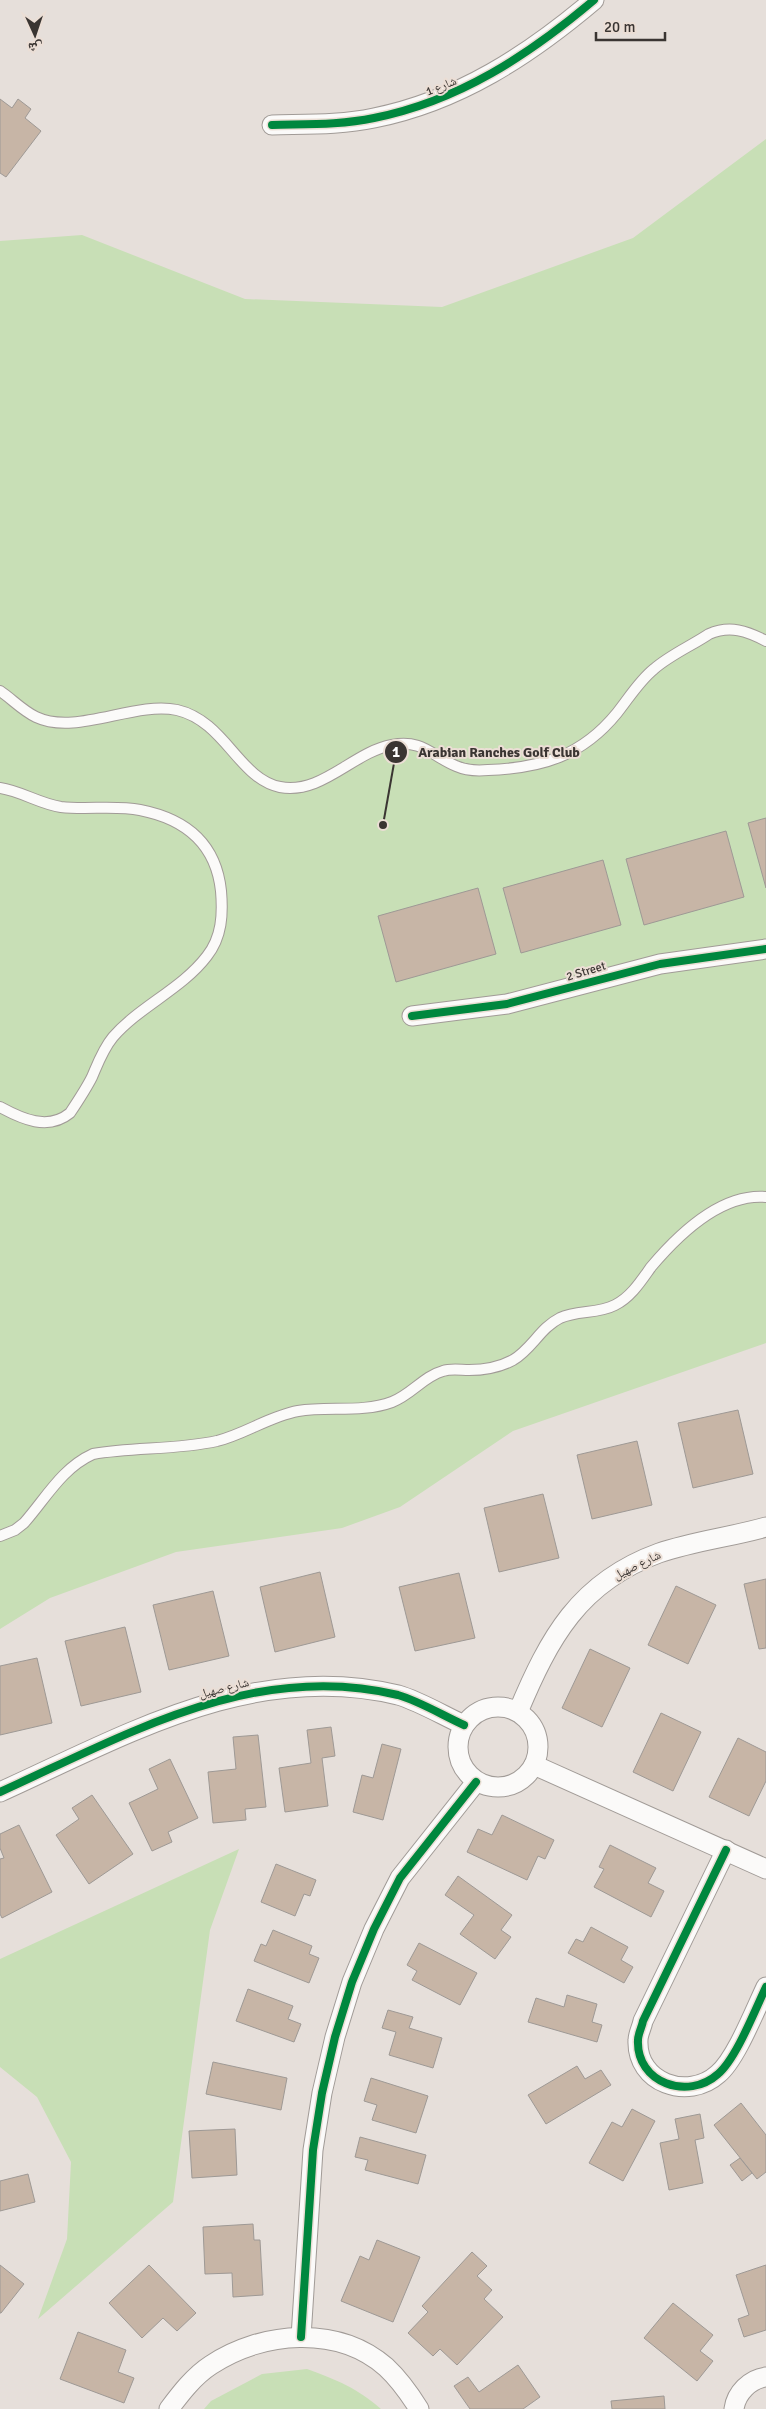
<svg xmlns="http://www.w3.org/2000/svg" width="766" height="2409" font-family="Signika,'Noto Naskh Arabic',sans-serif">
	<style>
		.green { fill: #c8dfb6 }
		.building { fill: #c7b5a6; stroke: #9e9995 }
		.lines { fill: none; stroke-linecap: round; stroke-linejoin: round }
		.service-casing { stroke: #a19b97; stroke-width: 12 }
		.minor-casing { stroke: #a19b97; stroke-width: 21 }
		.service { stroke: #fbfaf9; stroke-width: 10 }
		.minor { stroke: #fbfaf9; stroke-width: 19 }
		.cycleway-casing { stroke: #ebded5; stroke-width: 11 }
		.cycleway { stroke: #00873e; stroke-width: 8 }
		.labels { text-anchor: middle; stroke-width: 4; stroke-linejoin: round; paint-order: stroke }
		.street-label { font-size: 12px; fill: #3a3532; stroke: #ebded5 }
		.leader { fill: none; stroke: #3a3532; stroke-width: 2 }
		.callout-dot { fill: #3a3532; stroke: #ebded5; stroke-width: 2 }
		.mark-label { font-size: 15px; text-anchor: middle; font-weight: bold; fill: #fff }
		.callout-label { font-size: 14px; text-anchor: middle; font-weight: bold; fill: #3a3532; stroke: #ebded5; stroke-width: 4; stroke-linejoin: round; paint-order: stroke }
	</style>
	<rect width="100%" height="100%" fill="#e6dfda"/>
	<g class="green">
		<polygon points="766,139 766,1343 513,1431 400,1507 342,1528 176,1552 50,1598 0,1629 0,241 82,235 245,299 442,307 633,238"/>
		<polygon points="239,1849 210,1930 173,2202 38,2319 67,2239 71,2162 37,2097 0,2067 0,1959"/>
		<path d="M 307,2369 C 337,2380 357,2388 381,2409 L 204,2409 L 211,2401 L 262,2374 Z"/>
	</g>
	<g class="building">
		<polygon points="0,99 12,108 18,99 31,109 25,118 41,131 6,177 0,173"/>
		<polygon points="766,818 766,888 748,823"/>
		<polygon points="726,831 744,897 644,925 626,859"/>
		<polygon points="603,860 621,925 521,953 503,888"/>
		<polygon points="478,888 496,954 396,982 378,916"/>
		<polygon points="738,1410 753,1474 693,1488 678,1423"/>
		<polygon points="637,1441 652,1505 592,1519 577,1455"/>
		<polygon points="543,1494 559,1558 499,1572 484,1508"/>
		<polygon points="320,1572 335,1637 275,1652 260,1587"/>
		<polygon points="459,1573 475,1638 415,1651 399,1587"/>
		<polygon points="766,1579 766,1648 759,1649 744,1584"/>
		<polygon points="676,1586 716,1605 688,1664 648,1645"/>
		<polygon points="213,1591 229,1656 169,1670 153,1605"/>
		<polygon points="125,1627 141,1692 81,1706 65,1641"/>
		<polygon points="590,1649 630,1668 602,1727 562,1708"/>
		<polygon points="37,1658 52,1723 0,1735 0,1666"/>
		<polygon points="661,1713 701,1732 673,1791 633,1772"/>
		<polygon points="331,1727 335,1756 322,1758 328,1806 285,1812 279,1768 311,1763 307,1730"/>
		<polygon points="258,1735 266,1807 245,1809 246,1820 213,1823 208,1772 236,1769 233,1737"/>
		<polygon points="738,1738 766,1752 766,1781 749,1816 709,1797"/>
		<polygon points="382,1744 401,1749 383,1820 353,1812 362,1775 373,1778"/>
		<polygon points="170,1759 198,1818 168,1832 172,1842 152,1851 129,1803 158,1789 149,1769"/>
		<polygon points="92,1795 133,1854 89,1884 56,1835 79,1819 72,1808"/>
		<polygon points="502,1815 554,1840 545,1859 538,1856 527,1880 467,1852 478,1829 492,1835"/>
		<polygon points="19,1825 52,1892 2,1918 0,1914 0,1859 4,1858 0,1848 0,1834"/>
		<polygon points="610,1845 656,1868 648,1883 664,1891 651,1917 594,1887 604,1869 599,1867"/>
		<polygon points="276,1864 316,1880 310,1896 304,1894 295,1916 261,1902"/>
		<polygon points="458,1876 512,1915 501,1930 511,1937 495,1959 460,1934 474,1915 445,1895"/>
		<polygon points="591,1927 628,1947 621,1960 633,1967 624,1983 568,1953 576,1939 583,1942"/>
		<polygon points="273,1930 312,1946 309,1954 319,1958 309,1983 254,1961 261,1944 266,1946"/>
		<polygon points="419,1943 477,1973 460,2005 412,1980 417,1971 407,1965"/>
		<polygon points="248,1989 293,2006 288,2019 301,2024 294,2042 236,2021"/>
		<polygon points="567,1995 597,2004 592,2022 602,2025 597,2042 528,2022 536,1998 564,2007"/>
		<polygon points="388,2010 413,2017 409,2028 442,2038 433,2068 389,2055 396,2032 382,2028"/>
		<polygon points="213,2062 287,2078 281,2110 206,2094"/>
		<polygon points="577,2066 585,2079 601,2070 611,2085 546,2124 528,2095"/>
		<polygon points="371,2078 428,2096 416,2133 372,2120 377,2105 364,2101"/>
		<polygon points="741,2103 766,2135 766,2172 757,2179 714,2125"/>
		<polygon points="632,2109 655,2121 623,2181 589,2163 612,2122 622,2127"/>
		<polygon points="700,2114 704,2138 695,2140 703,2183 669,2190 660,2143 679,2139 675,2119"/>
		<polygon points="235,2129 237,2175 192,2178 189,2131"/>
		<polygon points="360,2137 426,2155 418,2184 365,2170 368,2160 355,2157"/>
		<polygon points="740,2158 752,2173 742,2181 730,2165"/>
		<polygon points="28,2174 35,2202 0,2211 0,2181"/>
		<polygon points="253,2224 254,2240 260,2240 263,2295 233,2297 232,2273 205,2274 203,2227"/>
		<polygon points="377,2240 420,2257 393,2322 341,2301 360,2256 369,2260"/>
		<polygon points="472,2252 487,2266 477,2276 492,2290 484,2299 503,2317 457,2365 440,2349 433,2356 408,2333 428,2312 422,2306"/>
		<polygon points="0,2265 24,2284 1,2313 0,2313"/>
		<polygon points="149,2265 196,2313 177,2331 163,2318 142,2338 109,2303"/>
		<polygon points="766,2265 766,2330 744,2337 738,2319 749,2315 736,2275"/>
		<polygon points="673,2303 713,2335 700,2351 713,2361 697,2381 644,2338"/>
		<polygon points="78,2332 126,2350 118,2372 134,2378 124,2403 60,2379"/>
		<polygon points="518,2365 540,2397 523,2409 470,2409 454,2386 468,2377 479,2392"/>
		<polygon points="664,2396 665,2409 612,2409 611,2401"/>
	</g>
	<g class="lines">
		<g class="service-casing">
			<g id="service">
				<path d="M 0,691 C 12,699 23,711 36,717 C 76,736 134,701 177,710 C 225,721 239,779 280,787 C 322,795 353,752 392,745 C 422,739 432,756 456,766 C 465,770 478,771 488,770 C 542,768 582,756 617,713 C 629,698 639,681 654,669 C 670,655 691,646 709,634 C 730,625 747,631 766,641"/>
				<path d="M 0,788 C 21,791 40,804 61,807 C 87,810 115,805 140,810 C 186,819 216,844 221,891 C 223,914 222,937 207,956 C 182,989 140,1006 113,1037 C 103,1049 98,1063 92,1077 C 86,1089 78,1101 70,1113 C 48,1131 22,1119 0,1107"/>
				<path d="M 0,1536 L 15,1530 L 24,1523 C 46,1498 62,1468 93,1454 C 134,1447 176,1450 217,1441 C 245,1434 270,1416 298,1411 C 329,1406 362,1413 392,1402 C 411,1395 424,1376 443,1371 C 451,1368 461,1370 469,1370 C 484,1370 500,1367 513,1360 C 532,1349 540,1328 560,1318 C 577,1310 598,1314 615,1305 C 631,1297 641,1281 651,1267 C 678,1235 721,1193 766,1197"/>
			</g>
		</g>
		<g class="minor-casing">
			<g id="minor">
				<path d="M 272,125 C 306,124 341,125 374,118 C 459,101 529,55 594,0"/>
				<polyline points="412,1016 507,1004 660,964 766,949"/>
				<circle cx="498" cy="1747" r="40"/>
				<path d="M 518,1712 C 549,1638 579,1582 659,1553 C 694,1541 731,1537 766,1527"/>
				<polyline points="534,1765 766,1869"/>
				<path d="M 0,1792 C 126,1735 254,1660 398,1695 C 419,1701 444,1716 464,1725"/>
				<path d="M 726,1850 L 643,2021 C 642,2027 638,2034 638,2040 C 636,2083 688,2101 718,2074 C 736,2059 755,2010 766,1987"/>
				<polyline points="301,2337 313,2150 322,2093 335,2037 352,1982 374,1929 400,1878 476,1782"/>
				<path d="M 169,2409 C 181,2393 194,2376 211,2365 C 262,2331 338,2325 386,2367 C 400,2380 409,2393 419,2409"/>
				<path d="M 734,2409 C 736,2393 750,2379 766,2377"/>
			</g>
		</g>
		<use href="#service" class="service"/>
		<use href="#minor" class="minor"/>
		<g class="cycleway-casing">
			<g id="cycleway">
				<path d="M 272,125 C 306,124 341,125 374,118 C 459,101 529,55 594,0"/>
				<polyline points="412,1016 507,1004 660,964 766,949"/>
				<path d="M 0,1792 C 126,1735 254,1660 398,1695 C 419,1701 444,1716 464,1725"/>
				<path d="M 726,1850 L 643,2021 C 642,2027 638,2034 638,2040 C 636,2083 688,2101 718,2074 C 736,2059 755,2010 766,1987"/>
				<polyline points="301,2337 313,2150 322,2093 335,2037 352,1982 374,1929 400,1878 476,1782"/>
			</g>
		</g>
		<use href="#cycleway" class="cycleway"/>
	</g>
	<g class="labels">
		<g class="street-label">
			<text transform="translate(441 86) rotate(-22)" y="4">شارع 1</text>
			<text transform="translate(586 971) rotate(-17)" y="4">2 Street</text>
			<text transform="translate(637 1565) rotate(-26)" y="4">شارع صهيل</text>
			<text transform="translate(224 1688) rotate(-14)" y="4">شارع صهيل</text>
		</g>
	</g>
	<path class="leader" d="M383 825L396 752"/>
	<g class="callout-dot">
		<circle cx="383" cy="825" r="5"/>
		<circle cx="396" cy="752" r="12"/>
	</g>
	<g class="mark-label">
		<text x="396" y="757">1</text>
	</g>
	<g class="callout-label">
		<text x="499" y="757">Arabian Ranches Golf Club</text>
	</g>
	<g transform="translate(35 35) rotate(177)" stroke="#ebded5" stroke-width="4" paint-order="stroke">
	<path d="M0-4L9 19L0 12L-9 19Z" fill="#3a3532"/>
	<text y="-8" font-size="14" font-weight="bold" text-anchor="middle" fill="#3a3532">ش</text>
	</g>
	<path d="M596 32v8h69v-8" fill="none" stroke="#3a3532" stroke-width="2.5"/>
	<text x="604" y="32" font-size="15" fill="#3a3532" stroke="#ebded5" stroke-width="4" paint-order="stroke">20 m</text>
</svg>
